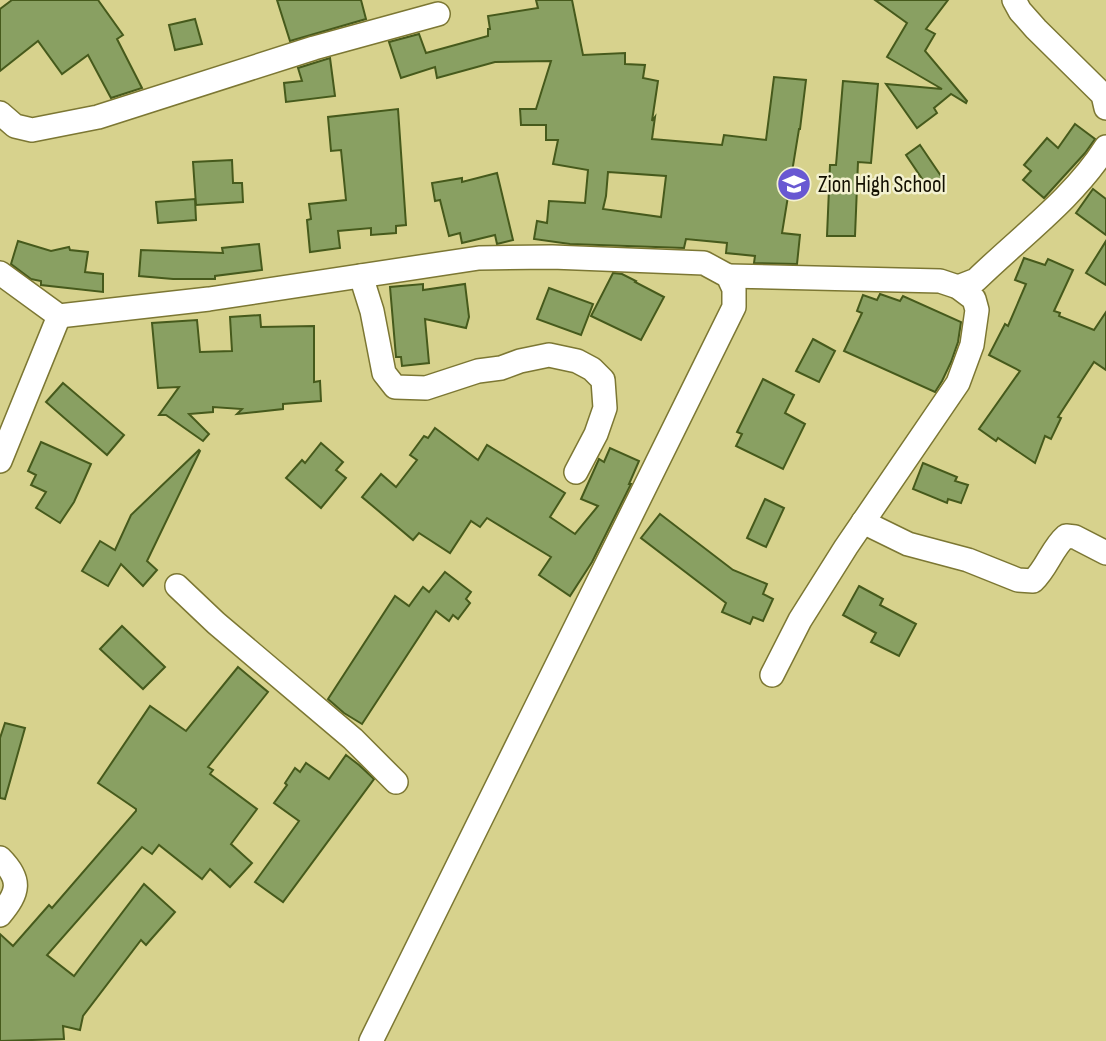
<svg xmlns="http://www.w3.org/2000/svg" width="1106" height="1041" font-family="'Sofia Sans Condensed',sans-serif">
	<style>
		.building { fill: #89a062; stroke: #465a1c; stroke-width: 2; fill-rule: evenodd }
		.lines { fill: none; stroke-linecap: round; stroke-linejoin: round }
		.minor-casing { stroke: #7c7733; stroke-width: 26 }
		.minor { stroke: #fff; stroke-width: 23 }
		.labels { text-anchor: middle; stroke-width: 5; stroke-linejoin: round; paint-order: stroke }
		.poi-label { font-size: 23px; fill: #120f00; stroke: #f3f1cf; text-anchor: start }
	</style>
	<rect width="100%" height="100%" fill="#d7d28d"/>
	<g class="building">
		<polygon points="12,0 98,0 123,35 117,39 142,88 111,98 88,55 62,74 38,41 0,71 0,9"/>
		<polygon points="277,0 361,0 366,19 290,41"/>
		<path d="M 536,0 L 572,0 L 583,55 L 625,53 L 625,64 L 645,65 L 643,78 L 658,81 L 652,121 L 655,117 L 652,139 L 722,145 L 724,135 L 766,140 L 774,77 L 806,80 L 800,129 L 799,129 L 782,233 L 800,235 L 797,264 L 754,263 L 755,256 L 726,253 L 727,243 L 686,239 L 684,248 L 570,244 L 534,239 L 537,221 L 547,223 L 549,201 L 585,203 L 588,170 L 553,164 L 558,140 L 546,140 L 546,125 L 521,125 L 520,109 L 536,109 L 551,61 L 495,62 L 437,78 L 435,67 L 401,78 L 389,42 L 419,34 L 426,53 L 488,36 L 488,29 L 490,29 L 488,16 L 538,8 ZM 608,172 L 666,176 L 661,217 L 603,209 L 606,196 Z"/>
		<polygon points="875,0 948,0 926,29 935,34 925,51 967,101 966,103 951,94 934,108 937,113 917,128 886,84 942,89 887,57 907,23"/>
		<polygon points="195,19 202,44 175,50 169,25"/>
		<polygon points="330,58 335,96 286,102 284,83 302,81 298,68"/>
		<polygon points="843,81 878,84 871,163 858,162 855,236 827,236 830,165 836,165"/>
		<polygon points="398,109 406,225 396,226 396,233 371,235 371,228 338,231 340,248 310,252 307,220 311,219 309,204 346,200 341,150 331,151 328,117"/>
		<polygon points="1075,124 1095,139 1085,153 1044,198 1023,180 1031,171 1024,165 1047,138 1058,148"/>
		<polygon points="920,145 943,179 929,189 906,155"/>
		<polygon points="232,160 233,183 242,183 243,202 196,205 193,162"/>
		<polygon points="497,173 513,240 497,244 495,235 462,243 460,233 449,236 440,200 435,201 432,183 462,178 462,182"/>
		<polygon points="1093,189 1106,199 1106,235 1076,213"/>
		<polygon points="195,199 196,220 158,223 156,202"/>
		<polygon points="18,241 51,251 69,247 70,250 88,252 85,272 103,274 103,292 41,285 41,281 31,279 11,264"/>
		<polygon points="1106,241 1106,285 1086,273"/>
		<polygon points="259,244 262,270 215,276 215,279 173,279 139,276 141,250 223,253 222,248"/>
		<polygon points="1024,258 1045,265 1048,259 1073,270 1054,311 1060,313 1059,316 1094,330 1106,312 1106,370 1094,362 1058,417 1061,418 1051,439 1045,436 1035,463 998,438 996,441 979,429 1020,371 989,355 1005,324 1008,326 1026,284 1015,280"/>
		<polygon points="613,273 622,274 636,281 635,282 664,297 641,340 591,316"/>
		<polygon points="423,284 423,290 465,284 469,317 466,328 425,319 429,363 402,366 401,357 396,357 390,287"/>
		<polygon points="549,288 593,304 581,335 537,319"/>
		<polygon points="880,294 900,301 903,296 961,322 958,342 951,362 942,381 935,392 844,351 862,313 857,311 863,295 877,300"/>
		<polygon points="260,315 261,327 314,326 314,382 320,381 321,401 283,404 283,409 237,414 242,409 213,407 213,412 189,414 209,434 203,441 166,415 159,415 179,387 158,388 152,323 197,320 200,352 232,351 230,317"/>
		<polygon points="813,339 835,351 819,382 796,371"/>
		<polygon points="763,379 794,395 785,413 805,424 783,469 736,446 742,434 737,432"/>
		<polygon points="63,383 124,435 107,455 46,402"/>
		<polygon points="435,428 478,460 487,445 565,493 550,517 575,534 598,506 581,499 599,459 604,462 610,448 639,461 629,484 631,484 592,562 570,596 539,575 551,557 487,518 480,527 471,521 450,553 419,533 413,540 362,497 381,474 396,487 417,460 410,455 424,436 428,438"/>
		<polygon points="41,442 91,464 74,502 60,523 36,508 46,492 31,485 36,475 28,471"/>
		<polygon points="321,443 343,462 336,470 346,478 321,508 286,478 302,460 305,463"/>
		<polygon points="199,450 200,451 147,561 157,570 143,586 121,564 108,586 82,571 100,541 115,550 131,515"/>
		<polygon points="923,463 957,477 955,481 968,485 961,503 948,499 947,503 913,489"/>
		<polygon points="765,499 784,508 766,547 747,538"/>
		<polygon points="660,514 733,570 767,584 763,594 773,599 763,621 753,617 750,624 722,612 726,603 641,538"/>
		<polygon points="445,572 471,592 466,599 470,603 458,619 453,615 449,621 436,611 362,724 344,713 328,699 395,596 409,606 423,587 429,592"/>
		<polygon points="859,586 883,599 880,605 916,624 899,656 871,642 876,633 843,615"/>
		<polygon points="122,626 165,667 143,689 100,649"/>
		<polygon points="238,667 268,692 208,767 213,770 210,774 257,809 231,844 252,863 230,887 210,869 202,879 159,845 152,854 142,847 47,955 74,976 144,884 175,912 146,945 141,940 83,1016 80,1030 63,1026 64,1039 0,1041 0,934 13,946 49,905 52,908 136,811 136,809 98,783 150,706 186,731"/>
		<polygon points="5,723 25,728 5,799 0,798 0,738"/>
		<polygon points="346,755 359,765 374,779 283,902 255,882 299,821 274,803 287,785 285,783 295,768 300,772 306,763 329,779"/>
	</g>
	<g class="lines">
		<g class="minor-casing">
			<g id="minor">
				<polyline points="1014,0 1020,11 1036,29 1103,95 1106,108"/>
				<polyline points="0,113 15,126 32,130 98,117 314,48 438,14"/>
				<polyline points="0,273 59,316 209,299 479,258 552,257 704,263 728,276 734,289 734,307 371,1041"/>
				<polyline points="361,276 372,311 384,373 395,387 426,388 478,371 501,368 520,361 549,355 577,361 592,369 603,380 605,408 596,434 576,472"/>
				<polyline points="728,276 940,281 958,287 974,299 977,310 972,345 958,383 846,547 800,620 772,675"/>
				<path d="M 958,287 L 976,280 C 1020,237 1073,199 1106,147"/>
				<polyline points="0,461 59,316"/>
				<path d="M 863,522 L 908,544 L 968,560 L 1018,580 L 1033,581 C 1047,568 1052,548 1066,536 L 1075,537 L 1106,553"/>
				<polyline points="177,586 216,623 353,739 396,782"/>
				<path d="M 0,858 C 22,880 19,892 0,915"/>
			</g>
		</g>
		<use href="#minor" class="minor"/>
	</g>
	<defs>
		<g id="school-disc" transform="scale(1.75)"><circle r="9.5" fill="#6858d2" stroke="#f3f1cf"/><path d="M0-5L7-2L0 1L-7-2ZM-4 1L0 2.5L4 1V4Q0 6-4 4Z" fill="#fff"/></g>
	</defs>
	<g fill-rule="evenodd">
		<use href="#school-disc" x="794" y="184"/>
	</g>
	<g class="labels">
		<g class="poi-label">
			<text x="818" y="192">Zion High School</text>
		</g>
	</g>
</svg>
